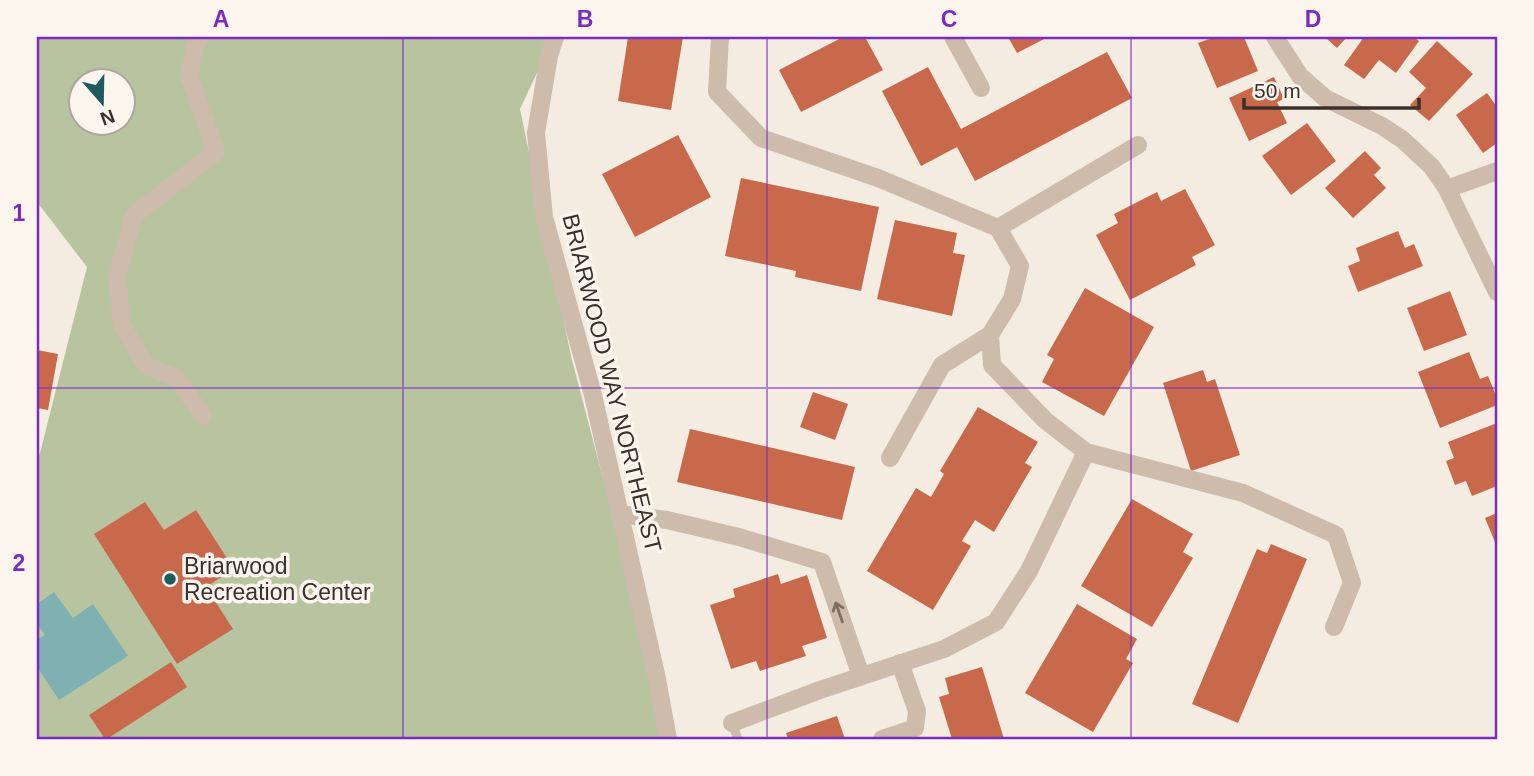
<svg xmlns="http://www.w3.org/2000/svg" width="1534" height="776" font-family="Arial,sans-serif">
	<style>
		.green { fill: #b8c4a0; fill-rule: evenodd }
		.water { fill: #7fb0b2 }
		.building { fill: #c8694b }
		.lines { fill: none; stroke-linecap: round; stroke-linejoin: round }
		.service { stroke: #cdbbac; stroke-width: 9 }
		.minor { stroke: #cdbbac; stroke-width: 18 }
		.oneway { stroke: #7d6f65 }
		.grid { fill: none; stroke: #7b2cbf; stroke-width: 2; stroke-opacity: 0.55 }
		.poi-dot { fill: #1f5a5e; stroke: #fbf5ee; stroke-width: 2.5 }
		.labels { text-anchor: middle; stroke-width: 7; stroke-linejoin: round; paint-order: stroke }
		.street-label { font-size: 23px; fill: #3b302b; stroke: #fbf5ee }
		.poi-label { font-size: 23px; fill: #3b302b; stroke: #fbf5ee; text-anchor: start }
		.neatline { fill: none; stroke: #7b2cbf; stroke-width: 2.5 }
		.grid-label { font-size: 23px; text-anchor: middle; font-weight: bold; fill: #7b2cbf }
	</style>
	<rect width="100%" height="100%" fill="#f4ebe1"/>
	<path class="green" d="M 37,37 L 554,37 L 520,109 L 571,356 L 671,739 L 37,739 L 37,465 L 87,267 L 37,202 ZM 80,80 L 122,80 L 122,122 L 80,122 Z"/>
	<polygon class="water" points="54,592 73,618 93,604 128,656 59,700 37,667 37,640 45,635 37,624 37,604"/>
	<g class="building">
		<polygon points="628,37 683,37 671,110 618,101"/>
		<polygon points="843,37 865,37 883,70 801,112 779,70"/>
		<polygon points="1008,37 1048,37 1017,53"/>
		<polygon points="1215,37 1244,37 1258,71 1217,88 1198,43"/>
		<polygon points="1325,37 1347,37 1337,48"/>
		<polygon points="1364,37 1413,37 1419,41 1396,73 1379,60 1364,79 1344,65"/>
		<polygon points="1437,41 1473,74 1429,121 1410,105 1426,88 1409,72"/>
		<polygon points="1107,52 1132,98 975,181 957,147 921,166 882,91 928,67 961,129"/>
		<polygon points="1274,77 1284,99 1277,102 1287,123 1249,141 1229,98"/>
		<polygon points="1487,93 1497,107 1497,143 1483,153 1456,115"/>
		<polygon points="1307,123 1336,161 1291,195 1262,156"/>
		<polygon points="678,135 711,197 635,237 602,174"/>
		<polygon points="1365,151 1381,168 1374,175 1386,188 1353,218 1325,188"/>
		<polygon points="741,178 879,207 861,291 795,277 796,271 725,256"/>
		<polygon points="1185,189 1215,245 1192,257 1196,265 1130,300 1096,235 1118,223 1114,214 1157,192 1161,201"/>
		<polygon points="895,220 957,233 953,253 965,255 952,316 877,299"/>
		<polygon points="1398,231 1405,248 1414,244 1423,266 1358,292 1348,266 1360,261 1356,248"/>
		<polygon points="1085,288 1154,327 1104,416 1042,382 1054,359 1047,355"/>
		<polygon points="1450,291 1467,335 1424,351 1407,308"/>
		<polygon points="37,350 58,354 48,410 37,408"/>
		<polygon points="1469,352 1480,379 1488,376 1497,398 1497,405 1440,428 1418,372"/>
		<polygon points="1203,370 1207,382 1215,379 1240,455 1191,471 1163,383"/>
		<polygon points="813,392 848,404 835,440 800,427"/>
		<polygon points="978,407 1038,442 1025,463 1032,467 994,532 975,520 962,541 971,546 933,610 867,571 916,488 931,497 944,474 940,471"/>
		<polygon points="1497,423 1497,486 1472,496 1466,481 1455,485 1446,461 1454,458 1448,442"/>
		<polygon points="690,429 855,467 842,520 677,482"/>
		<polygon points="1132,499 1193,534 1183,552 1193,558 1152,627 1081,586"/>
		<polygon points="145,502 164,530 196,510 234,569 206,587 233,629 177,664 94,534"/>
		<polygon points="1497,513 1497,547 1485,518"/>
		<polygon points="1271,544 1307,559 1238,723 1192,704 1257,549 1267,553"/>
		<polygon points="778,574 781,584 807,575 827,638 802,646 806,656 760,671 756,661 731,669 710,605 735,597 733,589"/>
		<polygon points="1077,604 1137,639 1126,659 1133,663 1093,732 1025,693"/>
		<polygon points="171,662 187,687 107,739 105,739 89,715"/>
		<polygon points="982,667 1004,739 952,739 939,697 949,694 945,678"/>
		<polygon points="837,716 845,739 788,739 786,733"/>
	</g>
	<g class="lines">
		<polyline class="service" points="732,723 738,739"/>
		<g class="minor">
			<polyline points="200,37 195,47 189,75 216,152 134,215 117,276 122,326 147,366 177,378 203,416"/>
			<polyline points="555,37 549,56 536,133 544,217 593,395 657,679 668,739"/>
			<polyline points="720,37 717,92 761,138 878,178 998,228 1020,266 1012,299 990,335 992,365 1045,420 1086,452 1243,493 1336,535 1352,583 1334,627"/>
			<polyline points="953,37 981,88"/>
			<polyline points="1275,37 1300,76 1325,98 1382,126 1403,140 1432,167 1447,189 1497,292"/>
			<polyline points="1447,189 1497,171"/>
			<polyline points="998,228 1138,145"/>
			<polyline points="890,458 942,365 990,335"/>
			<polyline points="620,514 667,520 739,537 822,562 861,676"/>
			<polyline points="732,723 820,690 944,649 996,622 1029,571 1086,452"/>
			<polyline points="882,739 915,728 917,711 900,663"/>
		</g>
	</g>
	<defs><path id="oneway-shaft" d="M-6 0H5M1.5-3L5.5 0L1.5 3" fill="none" stroke-width="1.6" stroke-linecap="round" stroke-linejoin="round" transform="scale(1.75)"/></defs>
	<use class="oneway" href="#oneway-shaft" transform="translate(839 612) rotate(-109)"/>
	<path class="grid" d="M 403,37 L 403,739M 767,37 L 767,739M 1131,37 L 1131,739M 37,388 L 1497,388"/>
	<circle class="poi-dot" cx="170" cy="579" r="7"/>
	<g class="labels">
		<g class="street-label">
			<text transform="translate(612 383) rotate(76)" y="8">BRIARWOOD WAY NORTHEAST</text>
		</g>
		<g class="poi-label">
			<text x="184" y="574">Briarwood<tspan x="184" dy="26">Recreation Center</tspan></text>
		</g>
	</g>
	<rect width="1534" height="776" fill="none" stroke="#fbf5ee" stroke-width="77"/>
	<g transform="translate(102 102) rotate(160)"><circle r="33" fill="#fbf5ee" stroke="#aea6a0" stroke-width="2"/>
	<path d="M0-5L12 26L0 18L-12 26Z" fill="#1f5a5e"/>
	<text y="-10" font-size="19" font-weight="bold" text-anchor="middle" fill="#3b302b">N</text>
	</g>
	<path d="M1244 98v10h175v-10" fill="none" stroke="#3b302b" stroke-width="3.5"/>
	<text x="1254" y="98" font-size="21" fill="#3b302b" stroke="#fbf5ee" stroke-width="5" paint-order="stroke">50 m</text>
	<rect x="38" y="38" width="1458" height="700" class="neatline"/>
	<g class="grid-label">
		<text x="221" y="27">A</text>
		<text x="585" y="27">B</text>
		<text x="949" y="27">C</text>
		<text x="1313" y="27">D</text>
		<text x="19" y="221">1</text>
		<text x="19" y="571">2</text>
	</g>
</svg>
